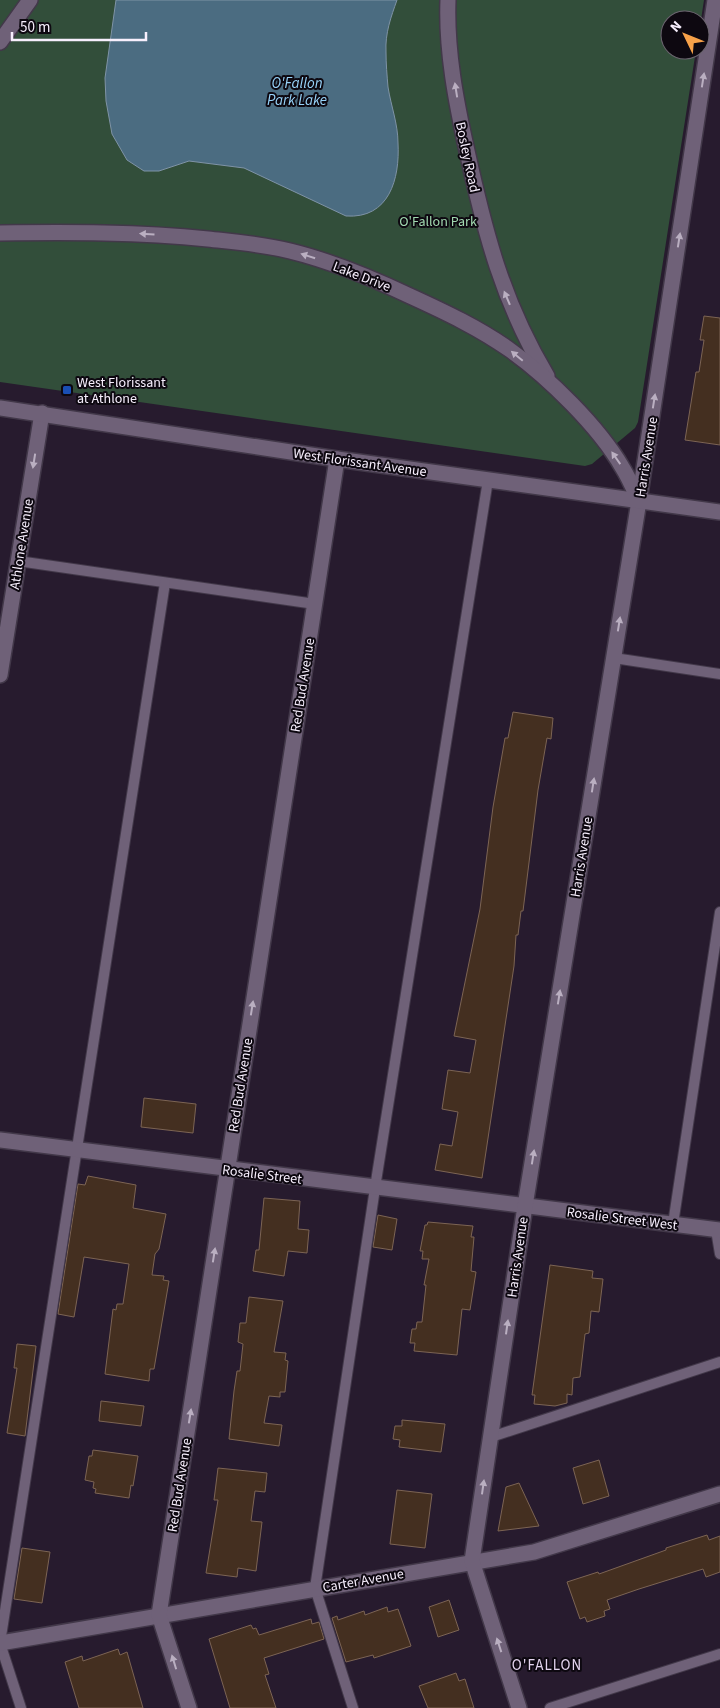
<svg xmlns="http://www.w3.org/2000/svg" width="720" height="1708" font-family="'Source Sans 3',sans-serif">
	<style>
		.green { fill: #324e3a }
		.water { fill: #4b6c81; stroke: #7f93a6 }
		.building { fill: #442f20; stroke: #7c6454 }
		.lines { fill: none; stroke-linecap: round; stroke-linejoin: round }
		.lane-casing { stroke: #423849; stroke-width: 12 }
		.street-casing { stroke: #423849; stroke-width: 18 }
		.secondary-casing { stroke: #423849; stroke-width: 18 }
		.lane { stroke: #6f6178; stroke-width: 10 }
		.street { stroke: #6f6178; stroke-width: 15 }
		.secondary { stroke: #6f6178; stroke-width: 15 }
		.oneway { fill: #baafc1 }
		.transit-dot { fill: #1a4fb4; stroke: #0d0810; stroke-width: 2 }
		.labels { text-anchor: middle; stroke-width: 4; stroke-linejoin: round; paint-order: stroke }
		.street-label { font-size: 14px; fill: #f7effd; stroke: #0d0810 }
		.park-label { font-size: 14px; fill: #a1d9b0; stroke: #0d0810 }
		.poi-label { font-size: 14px; fill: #f7effd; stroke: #0d0810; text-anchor: start }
		.water-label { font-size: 15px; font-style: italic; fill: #97d3f9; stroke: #0d0810 }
		.neighbourhood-label { font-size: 15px; letter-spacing: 1px; fill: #e4d4ef; stroke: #0d0810 }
	</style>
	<rect width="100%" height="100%" fill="#271b2e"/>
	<polygon class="green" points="0,0 704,0 700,26 700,20 670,20 670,50 696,50 638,422 635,428 592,464 585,466 0,382"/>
	<path class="water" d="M 116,0 L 397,0 C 391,17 385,33 386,52 C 386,64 387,75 388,87 C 391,106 398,124 398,143 C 400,179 389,219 346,216 L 244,168 L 189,161 L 159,171 L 144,171 L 127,160 L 112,134 L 106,101 L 105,78 Z"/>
	<g class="building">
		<polygon points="704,316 720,318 720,445 685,440 696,372 699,372 704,340 700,340"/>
		<polygon points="513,712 553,718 551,739 547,738 538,790 523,911 521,911 518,935 516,935 514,966 482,1178 435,1170 440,1144 452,1146 458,1112 442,1109 448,1070 470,1073 476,1040 454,1036 480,909 493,807 505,738 508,738"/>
		<polygon points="144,1098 196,1104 193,1133 141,1127"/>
		<polygon points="88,1176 136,1185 133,1208 166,1214 159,1249 155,1254 152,1275 164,1276 163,1280 169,1281 154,1369 150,1369 149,1381 105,1374 113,1309 116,1310 117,1304 123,1304 129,1264 84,1257 74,1317 58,1314 78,1184 85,1185"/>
		<polygon points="264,1198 300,1201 298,1229 309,1230 307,1253 288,1251 284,1276 253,1271 256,1250 259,1250"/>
		<polygon points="378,1215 397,1219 392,1250 373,1247"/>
		<polygon points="428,1222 473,1226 471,1237 474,1237 471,1271 476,1272 470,1310 462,1309 457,1355 414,1351 415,1343 410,1343 412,1329 416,1329 417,1322 422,1322 426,1285 424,1285 429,1259 422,1259 423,1251 420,1251 425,1225 427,1225"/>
		<polygon points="550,1265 593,1271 592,1278 603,1279 599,1312 591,1311 589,1333 585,1334 580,1377 573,1378 572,1395 567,1394 567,1403 555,1406 534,1404 535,1395 532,1395"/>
		<polygon points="249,1297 283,1301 274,1352 286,1353 285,1360 288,1361 285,1392 280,1392 280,1397 269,1396 264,1423 282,1425 279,1446 229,1439 234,1391 237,1371 240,1371 243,1344 238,1342 240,1323 246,1323"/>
		<polygon points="17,1344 36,1346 25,1436 7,1433 17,1368 14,1368"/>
		<polygon points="101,1401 144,1406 141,1426 99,1421"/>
		<polygon points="402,1420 445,1424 441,1452 399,1447 400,1440 393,1439 395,1426 402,1426"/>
		<polygon points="93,1450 138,1456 133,1486 131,1485 129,1498 95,1493 96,1489 93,1488 94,1482 85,1480 89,1456 92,1456"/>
		<polygon points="599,1460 609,1496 583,1504 573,1468"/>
		<polygon points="218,1468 267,1473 265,1492 255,1491 251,1521 262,1522 256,1571 238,1568 237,1577 206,1573 218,1500 214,1500"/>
		<polygon points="519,1483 539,1526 498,1531 506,1487"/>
		<polygon points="397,1490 432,1494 425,1548 390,1544"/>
		<polygon points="707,1535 709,1540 720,1536 720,1572 706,1577 703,1569 639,1589 607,1600 610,1609 604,1611 605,1616 587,1622 585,1617 580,1619 567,1582 598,1572 599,1574 666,1550 666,1548"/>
		<polygon points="22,1548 50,1552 42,1603 14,1599"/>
		<polygon points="449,1600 459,1630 438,1637 429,1607"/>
		<polygon points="387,1607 388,1612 398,1609 411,1646 374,1658 373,1655 346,1662 332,1618 337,1616 338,1620 364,1611 365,1615"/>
		<polygon points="311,1619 312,1624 319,1622 324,1639 264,1658 269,1674 265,1675 276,1708 230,1708 209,1639 251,1625 253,1629 256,1628 259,1635"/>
		<polygon points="118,1649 120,1655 127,1652 143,1708 79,1708 65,1662 82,1656 83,1661"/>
		<polygon points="456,1673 459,1681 465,1679 474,1708 428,1708 419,1686"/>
	</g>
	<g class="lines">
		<g class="lane-casing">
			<g id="lane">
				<polyline points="18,561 315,604"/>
				<polyline points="614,658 720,674"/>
				<polyline points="673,1224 720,912"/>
				<polyline points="716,1230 720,1254"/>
				<polyline points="491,1437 720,1362"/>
				<polyline points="21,1708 0,1643 165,583"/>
				<polyline points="353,1708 315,1588 377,1175 488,480"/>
				<polyline points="550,1708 720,1654"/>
			</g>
		</g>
		<g class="street-casing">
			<g id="street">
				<path d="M 448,0 C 446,50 456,102 467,151 C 485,233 503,303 547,376"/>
				<polyline points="0,42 30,0"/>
				<path d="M 0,233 C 70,232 138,232 208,239 C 235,242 263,244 290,251 C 331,261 372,278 410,296 C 445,312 479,328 510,350 C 548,377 599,427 622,467 C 629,478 634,490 639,501"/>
				<polyline points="0,675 42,413"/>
				<polyline points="0,1140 720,1230"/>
				<polyline points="0,1643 534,1552 720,1494"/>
				<polyline points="189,1708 159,1615 337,459"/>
				<polyline points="519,1708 472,1561 525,1206 639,501 715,0"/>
			</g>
		</g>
		<g class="secondary-casing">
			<polyline id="secondary" points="0,408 337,459 720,512"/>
		</g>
		<use href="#lane" class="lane"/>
		<use href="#street" class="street"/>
		<use href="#secondary" class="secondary"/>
	</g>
	<defs><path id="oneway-solid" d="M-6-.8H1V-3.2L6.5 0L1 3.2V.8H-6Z" transform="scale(1.25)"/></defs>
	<g class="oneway">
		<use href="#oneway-solid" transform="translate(703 80) rotate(-81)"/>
		<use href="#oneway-solid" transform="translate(456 90) rotate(-99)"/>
		<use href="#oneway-solid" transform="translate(147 234) rotate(-177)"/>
		<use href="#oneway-solid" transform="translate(679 240) rotate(-81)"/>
		<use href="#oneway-solid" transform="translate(308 256) rotate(-162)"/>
		<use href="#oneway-solid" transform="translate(507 298) rotate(-113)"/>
		<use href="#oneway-solid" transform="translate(517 356) rotate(-140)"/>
		<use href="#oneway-solid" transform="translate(654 401) rotate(-81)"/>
		<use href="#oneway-solid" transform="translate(616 458) rotate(-125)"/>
		<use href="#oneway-solid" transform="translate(34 461) rotate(99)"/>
		<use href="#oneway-solid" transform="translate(619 624) rotate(-81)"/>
		<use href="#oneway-solid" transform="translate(593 785) rotate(-81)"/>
		<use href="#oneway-solid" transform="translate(559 997) rotate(-81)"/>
		<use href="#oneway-solid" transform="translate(252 1008) rotate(-81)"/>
		<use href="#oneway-solid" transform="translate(533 1157) rotate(-81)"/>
		<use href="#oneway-solid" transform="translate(214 1255) rotate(-81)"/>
		<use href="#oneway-solid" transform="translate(507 1327) rotate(-82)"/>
		<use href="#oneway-solid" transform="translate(190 1416) rotate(-81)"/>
		<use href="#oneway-solid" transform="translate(483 1487) rotate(-82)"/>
		<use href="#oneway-solid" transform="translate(499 1645) rotate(-108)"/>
		<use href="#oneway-solid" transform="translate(174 1662) rotate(-107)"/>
	</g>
	<rect class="transit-dot" x="62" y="385" width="10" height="10" rx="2.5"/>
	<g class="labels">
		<g class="street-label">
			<text transform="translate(468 157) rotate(78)" y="5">Bosley Road</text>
			<text transform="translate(362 276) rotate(21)" y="5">Lake Drive</text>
			<text transform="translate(646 457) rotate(-81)" y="5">Harris Avenue</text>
			<text transform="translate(360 462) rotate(8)" y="5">West Florissant Avenue</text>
			<text transform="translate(21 544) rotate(-81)" y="5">Athlone Avenue</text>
			<text transform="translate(302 685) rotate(-81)" y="5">Red Bud Avenue</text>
			<text transform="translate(581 857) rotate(-81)" y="5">Harris Avenue</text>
			<text transform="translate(240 1085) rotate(-81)" y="5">Red Bud Avenue</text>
			<text transform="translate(262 1174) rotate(7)" y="5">Rosalie Street</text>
			<text transform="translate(622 1218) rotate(7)" y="5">Rosalie Street West</text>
			<text transform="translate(517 1257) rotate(-82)" y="5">Harris Avenue</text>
			<text transform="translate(179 1485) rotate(-81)" y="5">Red Bud Avenue</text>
			<text transform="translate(363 1580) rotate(-10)" y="5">Carter Avenue</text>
		</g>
		<g class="park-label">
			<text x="438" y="226">O'Fallon Park</text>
		</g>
		<g class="poi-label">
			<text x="77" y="387">West Florissant<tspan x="77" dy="16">at Athlone</tspan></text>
		</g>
		<g class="water-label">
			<text x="297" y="88">O'Fallon<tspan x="297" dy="17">Park Lake</tspan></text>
		</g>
		<g class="neighbourhood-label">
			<text x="547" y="1670">O'FALLON</text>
		</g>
	</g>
	<g transform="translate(685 35) rotate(313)"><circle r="24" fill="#0d0810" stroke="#6b646f"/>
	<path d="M0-4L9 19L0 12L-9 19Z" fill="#f7a149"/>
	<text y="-8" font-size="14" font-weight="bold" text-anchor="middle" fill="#f7effd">N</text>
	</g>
	<path d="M12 32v8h134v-8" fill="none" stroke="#f7effd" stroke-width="2.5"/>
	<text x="20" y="32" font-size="15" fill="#f7effd" stroke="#0d0810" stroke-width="4" paint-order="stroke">50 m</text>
</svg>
